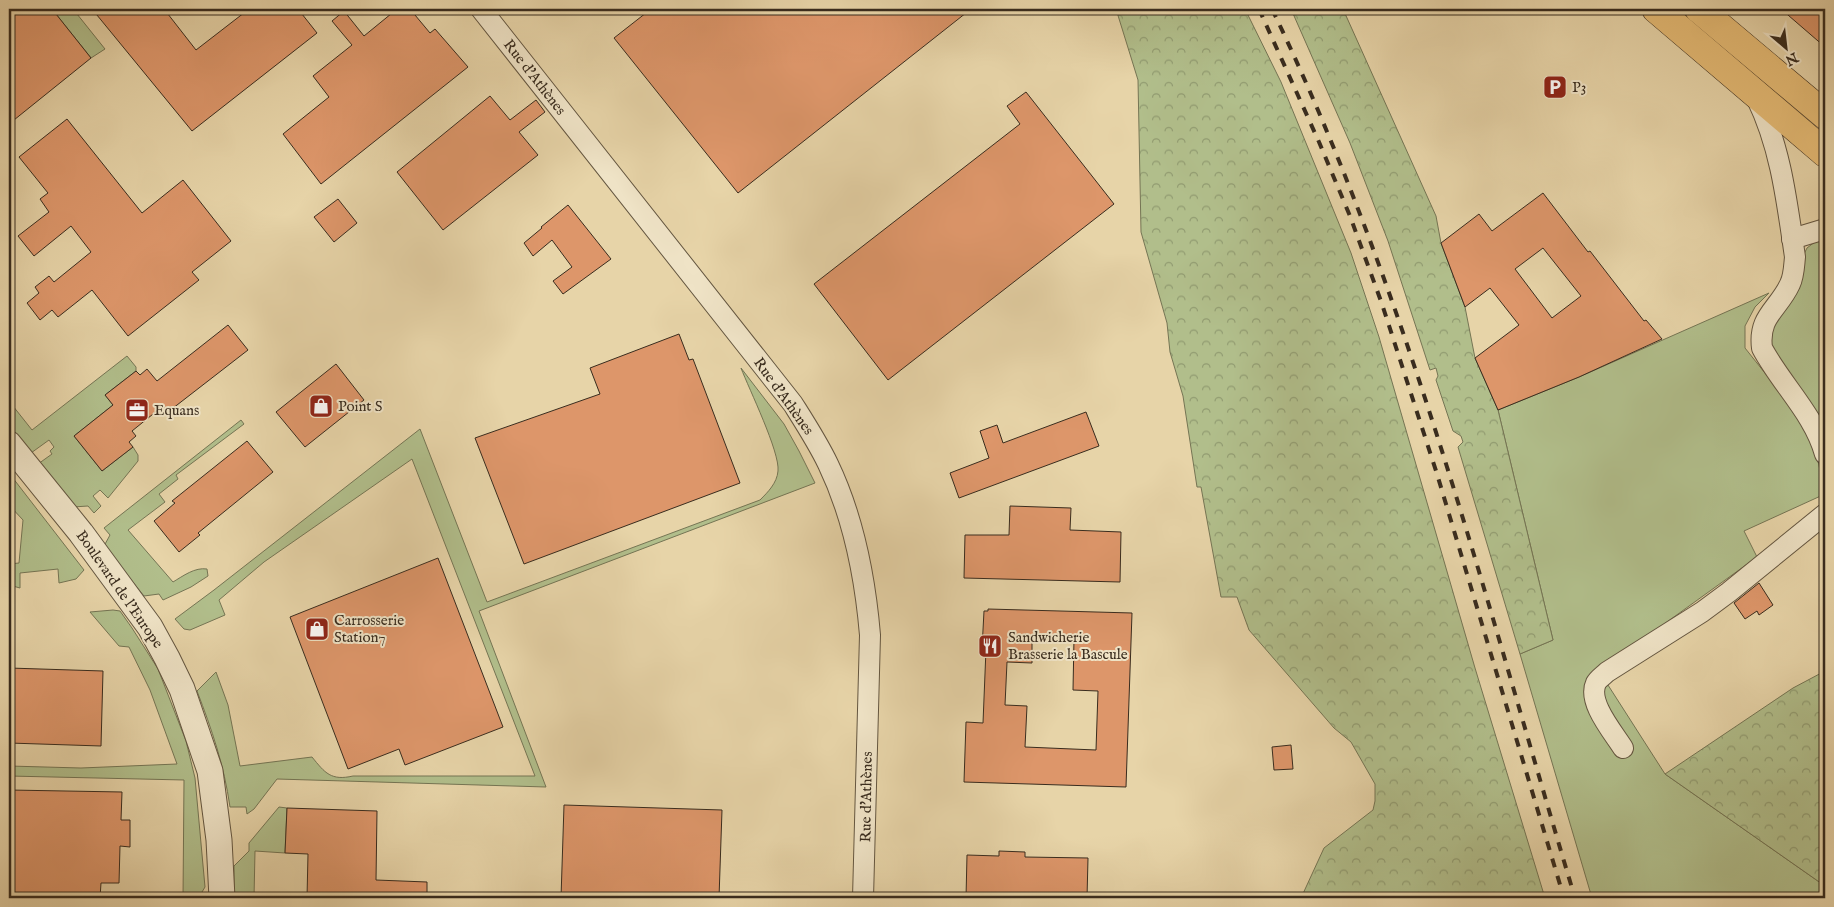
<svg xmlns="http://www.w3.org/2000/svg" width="1834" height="907" font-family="'IM FELL English',serif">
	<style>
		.grass { fill: #b1be8b; stroke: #757554 }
		.forest { fill: url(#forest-crowns); stroke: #757554 }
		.building { fill: #dd966a; stroke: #392c1e; fill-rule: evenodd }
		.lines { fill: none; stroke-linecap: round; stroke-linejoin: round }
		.minor-casing { stroke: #645640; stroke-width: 22 }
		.tertiary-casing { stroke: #645640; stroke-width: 27 }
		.trunk-casing { stroke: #392c1e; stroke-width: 29 }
		.minor { stroke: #efe3c6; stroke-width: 20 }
		.tertiary { stroke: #efe3c6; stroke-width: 25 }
		.trunk { stroke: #e4ba74; stroke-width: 28 }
		.rail { stroke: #392c1e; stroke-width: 4; stroke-dasharray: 9 9; stroke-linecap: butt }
		.labels { text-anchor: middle; stroke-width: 4; stroke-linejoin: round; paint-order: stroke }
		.street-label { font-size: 15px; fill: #392c1e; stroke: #efe3c6 }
		.poi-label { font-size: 15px; fill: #392c1e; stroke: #efe3c6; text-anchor: start }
	</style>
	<defs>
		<pattern id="forest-crowns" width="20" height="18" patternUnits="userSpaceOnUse" patternTransform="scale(1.25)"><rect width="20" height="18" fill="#b1be8b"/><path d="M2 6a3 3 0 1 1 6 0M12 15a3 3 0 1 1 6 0" fill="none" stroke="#919b71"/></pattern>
	</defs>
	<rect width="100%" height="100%" fill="#e7d4a8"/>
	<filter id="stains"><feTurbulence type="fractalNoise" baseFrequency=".004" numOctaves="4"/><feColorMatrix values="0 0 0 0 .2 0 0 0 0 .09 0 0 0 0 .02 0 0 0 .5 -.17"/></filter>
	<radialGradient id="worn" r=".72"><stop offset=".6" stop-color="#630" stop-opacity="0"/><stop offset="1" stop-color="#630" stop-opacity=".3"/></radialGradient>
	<g class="grass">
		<polygon points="52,9 73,9 105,49 91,58"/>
		<polygon points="1825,238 1825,437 1771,355 1769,326 1807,248 1816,241"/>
		<polygon points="1769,293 1755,307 1745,326 1745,348 1788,402 1805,428 1817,456 1825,494 1744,531 1757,557 1599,671 1665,774 1825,886 1825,898 1592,898 1520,654 1553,640 1498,410 1579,377"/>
		<polygon points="127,356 136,367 136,371 105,395 113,405 74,436 102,471 133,447 138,455 138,461 108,498 100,490 93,496 101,506 94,513 88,506 73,507 38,464 52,454 50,451 54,447 49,440 31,453 9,426 9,401 32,430"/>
		<path d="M 741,368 L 784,424 L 799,451 L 815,483 L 479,611 L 546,787 L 277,779 L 254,809 L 247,814 L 246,807 L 230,807 C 224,765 212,730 197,691 L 216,672 L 228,705 L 240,766 L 312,757 C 325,773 331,781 353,776 L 535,776 L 412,459 L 264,562 L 219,600 L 225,615 L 190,630 L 184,629 L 175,619 L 214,590 L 420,429 L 487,602 L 760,500 C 768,492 777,483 778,471 C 780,452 749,389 741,368 Z"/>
		<path d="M 241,420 L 244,424 L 176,475 L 178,479 L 159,494 L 165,502 L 128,530 L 173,582 C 183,576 195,567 207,569 L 208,576 L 191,587 L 163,600 L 159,594 L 144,596 L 104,546 L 110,535 L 104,528 Z"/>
		<polygon points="9,473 84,570 76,579 59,583 58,569 20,573 20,588 9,585 9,564 19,563 23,520 9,505"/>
		<polygon points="113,610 120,611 132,628 158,669 186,741 195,778 205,887 199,897 183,898 184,780 9,776 9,766 81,768 177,764 150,690 129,647 119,646 90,612"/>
		<polygon points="279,807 287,808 285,853 255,851 254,898 234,898 234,866 249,851 249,843"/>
	</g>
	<g class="forest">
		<polygon points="1116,9 1245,9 1281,82 1351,253 1379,337 1475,668 1545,898 1301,898 1324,848 1373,810 1375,801 1375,784 1351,742 1334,728 1249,630 1237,597 1221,597 1201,487 1197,487 1183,396 1170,352 1167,323 1141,232 1138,80"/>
		<polygon points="1291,9 1343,9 1436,216 1441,243 1465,307 1475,358 1498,410 1553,640 1520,654 1458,447 1463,442 1461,436 1453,431 1436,380 1438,376 1436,368 1430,370 1388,241 1350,143"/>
		<polygon points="1825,671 1825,886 1665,774 1793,688"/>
	</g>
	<g class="building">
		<polygon points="15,9 52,9 91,58 9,124 9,14"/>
		<polygon points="92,9 164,9 196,50 249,9 298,9 317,33 192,131"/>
		<polygon points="397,9 410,9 430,33 435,29 468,67 321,184 283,134 329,97 313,76 352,45 332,21 344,11 364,36"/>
		<polygon points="651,9 971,9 738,193 614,38"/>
		<polygon points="1781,9 1825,9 1825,47"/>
		<polygon points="1026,92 1114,204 888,380 814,284 1020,124 1007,106"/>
		<polygon points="490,96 510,120 536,100 545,112 519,132 538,155 443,230 397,172"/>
		<polygon points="67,119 142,213 183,180 231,241 192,272 199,280 128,336 92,290 58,317 52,310 40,320 27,303 39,293 35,287 49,276 54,282 91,252 71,226 34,256 18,236 49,212 40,199 48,193 19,157"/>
		<path d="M 1543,193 L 1588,252 L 1590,251 L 1644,321 L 1646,320 L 1662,339 L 1579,377 L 1498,410 L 1475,358 L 1519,325 L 1490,288 L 1465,307 L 1441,243 L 1479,214 L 1492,231 ZM 1543,248 L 1581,296 L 1552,318 L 1515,269 Z"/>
		<polygon points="338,199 357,223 334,242 314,217"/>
		<polygon points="568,205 611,259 563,294 553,281 572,267 552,240 533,256 524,243 542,228 541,227"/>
		<polygon points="228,325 248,350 168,412 163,406 132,431 136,436 129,442 133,447 102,471 74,436 113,405 105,395 136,371 140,375 147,369 157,381"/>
		<polygon points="679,334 689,360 693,359 740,483 524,564 475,438 600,394 590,368"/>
		<polygon points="336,364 364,400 305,447 276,412"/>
		<polygon points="1086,412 1099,446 959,498 950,473 989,458 980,431 997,425 1003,443"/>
		<polygon points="247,441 273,472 198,533 200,535 179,552 154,521 175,503 172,501"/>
		<polygon points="1010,506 1071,508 1070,530 1121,532 1120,582 964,578 965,535 1009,535"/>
		<polygon points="438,558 503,727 405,765 399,749 348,769 290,617"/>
		<polygon points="1759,583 1773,605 1759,615 1757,611 1745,619 1734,603"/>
		<path d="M 988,609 L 1132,613 L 1126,787 L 964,782 L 966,722 L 983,723 L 986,649 L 982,649 L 984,611 L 988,611 ZM 1032,637 L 1074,638 L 1073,690 L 1098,691 L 1096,750 L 1025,747 L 1027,706 L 1005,705 L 1007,662 L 1032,663 Z"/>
		<polygon points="9,668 103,671 101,746 9,743"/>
		<polygon points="1291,745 1293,769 1274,770 1272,747"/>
		<polygon points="9,790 122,792 121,820 130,820 130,847 120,846 119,883 101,883 100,898 9,898"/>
		<polygon points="564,805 722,810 719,898 561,898"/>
		<polygon points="287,808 377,811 376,880 427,882 427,898 307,898 308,854 285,853"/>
		<polygon points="999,851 1025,852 1025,857 1088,858 1087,898 966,898 967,855 999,856"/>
	</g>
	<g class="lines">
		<g class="minor-casing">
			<g id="minor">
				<path d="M 481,9 L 793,404 C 805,423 818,443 828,464 C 854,518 865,576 870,635 L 863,898"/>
				<path d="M 1757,99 C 1781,148 1787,203 1795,257 C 1794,266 1794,276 1790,284 C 1778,310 1758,316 1762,348 C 1781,384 1814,414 1825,454"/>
				<polyline points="1792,239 1825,229"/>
				<path d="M 1623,748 C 1613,732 1587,702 1596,683 C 1598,679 1604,675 1607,672 L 1702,612 L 1729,592 L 1825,514"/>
			</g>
		</g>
		<g class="tertiary-casing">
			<polyline id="tertiary" points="9,444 81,533 150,627 167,658 182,689 210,771 219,840 222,898"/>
		</g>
		<g class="trunk-casing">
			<g id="trunk">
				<polyline points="1656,9 1825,153"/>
				<polyline points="1699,9 1825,115"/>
			</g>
		</g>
		<use href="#minor" class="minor"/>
		<use href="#tertiary" class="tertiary"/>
		<use href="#trunk" class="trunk"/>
		<g class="rail">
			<polyline points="1259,9 1319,142 1350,216 1382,304 1437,474 1564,898"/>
			<path d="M 1272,9 C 1408,291 1485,599 1575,898"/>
		</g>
	</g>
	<defs>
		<g id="parking-square" transform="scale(1.25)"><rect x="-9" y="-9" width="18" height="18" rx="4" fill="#8f2418" stroke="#efe3c6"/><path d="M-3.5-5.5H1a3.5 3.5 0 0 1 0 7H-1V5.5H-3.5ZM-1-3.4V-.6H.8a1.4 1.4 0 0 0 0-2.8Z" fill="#fff"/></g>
		<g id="shop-square" transform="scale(1.25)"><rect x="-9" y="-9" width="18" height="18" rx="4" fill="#8f2418" stroke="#efe3c6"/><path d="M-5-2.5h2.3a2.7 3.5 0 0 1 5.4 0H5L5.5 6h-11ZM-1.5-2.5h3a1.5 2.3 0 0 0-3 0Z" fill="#fff"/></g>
		<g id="office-square" transform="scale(1.25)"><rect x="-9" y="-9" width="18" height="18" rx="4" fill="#8f2418" stroke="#efe3c6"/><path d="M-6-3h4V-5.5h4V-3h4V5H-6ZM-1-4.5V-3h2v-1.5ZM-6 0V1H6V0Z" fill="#fff"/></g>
		<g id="restaurant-square" transform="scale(1.25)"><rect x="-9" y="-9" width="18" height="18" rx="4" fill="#8f2418" stroke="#efe3c6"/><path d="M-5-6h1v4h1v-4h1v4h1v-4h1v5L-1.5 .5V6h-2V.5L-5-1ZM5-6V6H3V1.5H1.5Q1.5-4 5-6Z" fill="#fff"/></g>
	</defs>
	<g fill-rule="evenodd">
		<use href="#parking-square" x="1555" y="87"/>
		<use href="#shop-square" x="321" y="406"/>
		<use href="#office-square" x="137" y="410"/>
		<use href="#shop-square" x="317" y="629"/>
		<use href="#restaurant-square" x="990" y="646"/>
	</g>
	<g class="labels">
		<g class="street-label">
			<text transform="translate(535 77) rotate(52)" y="5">Rue d'Athènes</text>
			<text transform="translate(784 396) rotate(54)" y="5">Rue d'Athènes</text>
			<text transform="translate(120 589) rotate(55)" y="5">Boulevard de l'Europe</text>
			<text transform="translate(866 797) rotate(-89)" y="5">Rue d'Athènes</text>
		</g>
		<g class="poi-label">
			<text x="1572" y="92">P3</text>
			<text x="338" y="411">Point S</text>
			<text x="154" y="415">Equans</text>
			<text x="334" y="625">Carrosserie<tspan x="334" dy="17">Station7</tspan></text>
			<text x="1008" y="642">Sandwicherie<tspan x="1008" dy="17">Brasserie la Bascule</tspan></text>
		</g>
	</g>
	<rect width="1834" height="907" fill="none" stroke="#e7d4a8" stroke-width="30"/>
	<rect x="10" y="10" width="1814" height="887" fill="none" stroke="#392c1e" stroke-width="2.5"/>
	<rect x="15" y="15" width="1804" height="877" fill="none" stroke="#392c1e"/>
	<g transform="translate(1786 48) rotate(152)" stroke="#efe3c6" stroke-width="4" paint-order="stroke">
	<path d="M0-4L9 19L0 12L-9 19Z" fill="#392c1e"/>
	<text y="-8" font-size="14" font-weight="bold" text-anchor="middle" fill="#392c1e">N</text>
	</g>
	<rect width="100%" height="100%" filter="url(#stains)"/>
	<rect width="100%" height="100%" fill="url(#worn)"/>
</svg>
